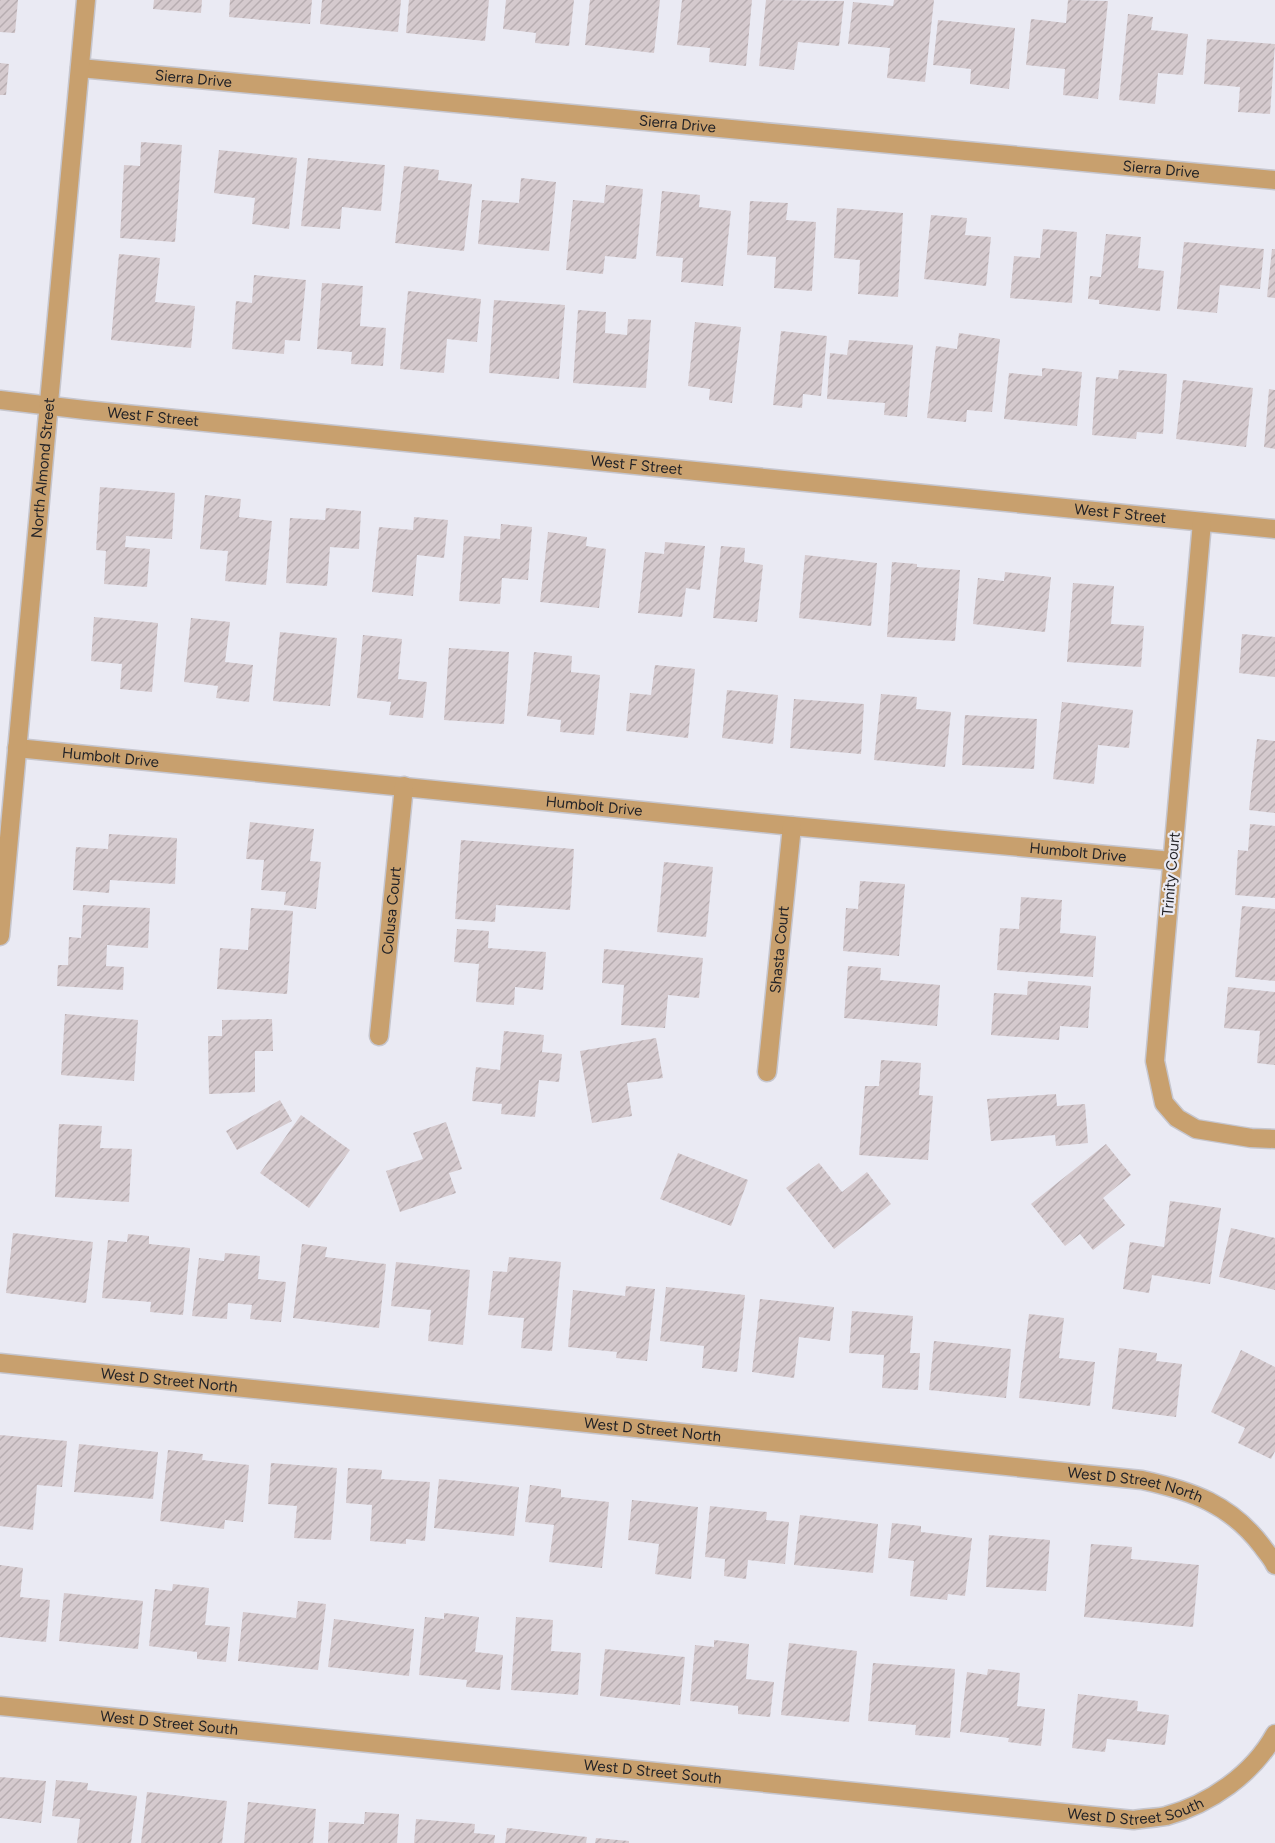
<svg xmlns="http://www.w3.org/2000/svg" width="1275" height="1843" font-family="Figtree,sans-serif">
	<style>
		.building { fill: url(#building-hatch) }
		.lines { fill: none; stroke-linecap: round; stroke-linejoin: round }
		.minor-casing { stroke: #c6c6ce; stroke-width: 21 }
		.minor { stroke: #c8a06e; stroke-width: 18 }
		.labels { text-anchor: middle; stroke-width: 4.5; stroke-linejoin: round; paint-order: stroke }
		.street-label { font-size: 15px; fill: #232327; stroke: #eaeaf3 }
	</style>
	<defs>
		<pattern id="building-hatch" width="6" height="6" patternUnits="userSpaceOnUse" patternTransform="scale(1.5)"><rect width="6" height="6" fill="#d5cace"/><path d="M-1 1l2-2M0 6l6-6M5 7l2-2" fill="none" stroke="#b7adb1"/></pattern>
	</defs>
	<rect width="100%" height="100%" fill="#eaeaf3"/>
	<g class="building">
		<polygon points="0,0 18,0 15,33 0,32"/>
		<polygon points="154,0 202,0 201,13 153,9"/>
		<polygon points="230,0 312,0 310,24 229,17"/>
		<polygon points="322,0 401,0 398,32 320,24"/>
		<polygon points="409,0 489,0 485,41 406,33"/>
		<polygon points="506,0 574,0 569,46 535,43 536,33 503,29"/>
		<polygon points="590,0 660,0 654,53 585,45"/>
		<polygon points="682,0 752,0 746,66 709,62 710,48 677,45"/>
		<polygon points="766,0 844,1 839,46 798,42 794,70 759,66"/>
		<polygon points="894,0 934,0 925,82 887,78 890,48 848,44 853,2 893,6"/>
		<polygon points="1068,0 1108,1 1098,99 1063,95 1065,69 1026,65 1031,19 1066,23"/>
		<polygon points="1128,14 1153,17 1151,30 1188,34 1183,75 1158,73 1155,104 1119,100"/>
		<polygon points="938,20 1015,28 1009,89 970,84 971,69 933,65"/>
		<polygon points="1207,39 1275,44 1270,114 1238,112 1240,87 1204,84"/>
		<polygon points="0,63 9,64 6,95 0,95"/>
		<polygon points="141,142 182,145 175,242 120,238 124,165 140,166"/>
		<polygon points="219,150 297,158 289,229 252,224 255,198 214,193"/>
		<polygon points="308,158 385,165 381,211 342,207 340,229 301,226"/>
		<polygon points="404,166 439,170 438,180 472,184 464,251 395,243"/>
		<polygon points="521,178 556,182 549,251 478,244 482,200 519,203"/>
		<polygon points="606,185 643,189 636,259 605,256 603,274 566,270 573,200 604,203"/>
		<polygon points="662,191 700,195 699,207 731,211 723,286 681,282 683,258 656,256"/>
		<polygon points="750,201 788,203 786,220 816,222 812,291 774,288 776,257 747,255"/>
		<polygon points="837,208 903,213 898,297 858,294 860,260 834,258"/>
		<polygon points="931,215 967,218 965,235 991,237 986,286 924,279"/>
		<polygon points="1043,229 1077,232 1072,303 1010,298 1014,256 1040,258"/>
		<polygon points="1106,234 1141,237 1138,268 1164,271 1160,311 1099,304 1099,300 1088,299 1090,276 1101,277"/>
		<polygon points="1184,242 1264,249 1260,289 1220,285 1217,313 1177,309"/>
		<polygon points="1272,249 1275,249 1275,298 1267,297"/>
		<polygon points="119,254 160,258 155,302 195,306 191,348 111,340"/>
		<polygon points="254,275 306,280 300,341 285,340 284,354 232,349 236,301 252,303"/>
		<polygon points="322,283 363,286 360,326 386,328 383,366 351,364 352,352 317,349"/>
		<polygon points="408,291 481,299 477,342 447,339 444,373 400,369"/>
		<polygon points="494,300 565,305 559,379 489,373"/>
		<polygon points="578,310 606,312 605,333 627,335 628,319 651,320 646,388 573,383"/>
		<polygon points="695,322 741,327 732,403 709,400 710,389 688,386"/>
		<polygon points="781,331 827,336 821,396 803,394 802,408 773,405"/>
		<polygon points="959,333 1000,339 992,412 967,410 966,422 927,418 936,346 957,349"/>
		<polygon points="849,340 913,345 907,417 884,415 885,403 827,399 830,353 847,355"/>
		<polygon points="1042,368 1082,372 1077,426 1004,419 1009,373 1042,376"/>
		<polygon points="1119,370 1167,374 1163,434 1137,432 1136,439 1092,435 1096,377 1118,379"/>
		<polygon points="1183,380 1253,388 1246,447 1176,439"/>
		<polygon points="1269,389 1275,390 1275,449 1264,447"/>
		<polygon points="100,487 175,493 172,539 126,536 125,547 150,549 147,587 104,584 106,551 96,550"/>
		<polygon points="205,495 241,499 239,517 272,521 266,585 225,581 228,551 200,549"/>
		<polygon points="326,508 361,511 359,549 330,547 327,586 286,583 290,518 325,520"/>
		<polygon points="414,517 448,520 444,558 417,555 413,596 372,592 379,527 413,530"/>
		<polygon points="501,524 532,527 528,580 502,578 500,604 459,601 464,536 500,539"/>
		<polygon points="548,532 587,537 586,546 606,549 599,608 540,602"/>
		<polygon points="665,542 705,546 700,590 686,588 682,617 638,613 645,552 664,554"/>
		<polygon points="721,546 745,548 744,562 763,565 757,622 713,618"/>
		<polygon points="805,555 877,563 871,626 799,618"/>
		<polygon points="892,562 917,564 917,567 960,570 955,641 887,637"/>
		<polygon points="1005,572 1051,577 1045,632 973,624 978,578 1004,581"/>
		<polygon points="1073,583 1114,586 1111,624 1144,626 1141,667 1067,662"/>
		<polygon points="94,617 158,623 152,692 120,689 122,664 91,661"/>
		<polygon points="191,618 230,622 225,662 253,665 249,702 216,698 218,686 184,682"/>
		<polygon points="280,632 337,638 330,706 273,701"/>
		<polygon points="1242,634 1275,637 1275,677 1239,673"/>
		<polygon points="363,635 402,639 398,679 427,682 423,718 389,715 391,702 357,698"/>
		<polygon points="449,648 509,652 504,724 444,720"/>
		<polygon points="534,652 572,656 571,672 600,675 594,735 560,732 561,720 527,716"/>
		<polygon points="655,665 695,669 688,738 626,731 630,693 651,695"/>
		<polygon points="727,690 778,695 773,744 722,738"/>
		<polygon points="881,694 917,697 916,709 951,712 945,767 874,760"/>
		<polygon points="794,699 864,704 861,754 790,748"/>
		<polygon points="1062,702 1133,710 1129,748 1098,745 1094,784 1053,779"/>
		<polygon points="965,715 1037,719 1034,769 962,765"/>
		<polygon points="1257,739 1275,741 1275,813 1249,810"/>
		<polygon points="250,822 314,829 310,861 321,862 316,909 284,905 286,892 261,890 264,860 246,859"/>
		<polygon points="1250,824 1275,826 1275,898 1235,895 1238,850 1248,851"/>
		<polygon points="109,834 177,838 175,884 110,880 109,893 73,890 76,847 108,849"/>
		<polygon points="461,840 574,849 570,910 496,905 495,922 455,919"/>
		<polygon points="664,862 713,867 706,937 657,932"/>
		<polygon points="860,881 905,884 899,956 843,951 846,908 858,909"/>
		<polygon points="1021,897 1062,900 1060,933 1096,936 1093,977 997,970 1000,928 1019,929"/>
		<polygon points="83,905 150,908 148,948 107,945 106,966 124,967 123,990 57,986 58,965 68,965 69,937 81,938"/>
		<polygon points="1242,906 1275,909 1275,981 1235,977"/>
		<polygon points="251,908 293,911 287,994 217,989 220,948 248,950"/>
		<polygon points="457,929 489,931 488,948 546,952 543,990 515,987 514,1005 476,1002 479,964 454,962"/>
		<polygon points="604,949 703,958 699,998 668,995 665,1028 621,1025 624,985 602,983"/>
		<polygon points="848,966 881,968 880,980 940,985 937,1026 844,1018"/>
		<polygon points="1028,981 1091,986 1088,1028 1060,1026 1059,1040 991,1035 994,993 1027,995"/>
		<polygon points="1228,987 1275,992 1275,1065 1257,1063 1260,1031 1224,1028"/>
		<polygon points="65,1014 138,1020 134,1081 61,1075"/>
		<polygon points="272,1019 273,1051 255,1051 255,1092 209,1094 208,1036 222,1036 222,1020"/>
		<polygon points="504,1031 544,1035 542,1052 562,1054 559,1082 539,1080 535,1117 501,1114 502,1104 472,1101 476,1067 500,1070"/>
		<polygon points="656,1038 663,1078 627,1083 632,1116 592,1123 580,1051"/>
		<polygon points="881,1060 921,1063 919,1095 933,1096 928,1160 859,1155 865,1086 879,1086"/>
		<polygon points="1056,1094 1057,1106 1085,1104 1088,1143 1056,1146 1055,1135 991,1141 987,1099"/>
		<polygon points="280,1100 292,1121 237,1150 226,1131"/>
		<polygon points="301,1115 350,1150 309,1208 260,1173"/>
		<polygon points="446,1122 462,1169 449,1173 456,1193 400,1212 386,1171 423,1159 413,1133"/>
		<polygon points="59,1124 102,1126 100,1148 132,1149 129,1202 55,1197"/>
		<polygon points="1106,1144 1131,1175 1103,1198 1125,1225 1093,1250 1080,1234 1065,1246 1031,1204"/>
		<polygon points="678,1153 748,1180 731,1226 660,1199"/>
		<polygon points="819,1163 842,1192 867,1172 891,1204 834,1249 786,1188"/>
		<polygon points="1170,1201 1221,1208 1210,1284 1152,1275 1149,1293 1123,1289 1130,1242 1164,1247"/>
		<polygon points="1231,1228 1275,1238 1275,1290 1219,1277"/>
		<polygon points="13,1233 93,1242 86,1303 6,1293"/>
		<polygon points="128,1234 149,1236 149,1244 190,1248 183,1315 150,1312 151,1302 102,1298 108,1240 127,1242"/>
		<polygon points="302,1244 327,1247 325,1257 386,1264 379,1328 293,1318"/>
		<polygon points="225,1253 260,1256 258,1279 286,1282 281,1322 250,1319 252,1305 228,1303 227,1319 192,1316 199,1258 224,1261"/>
		<polygon points="509,1257 561,1262 552,1351 521,1348 524,1318 488,1315 493,1271 507,1272"/>
		<polygon points="396,1262 470,1270 463,1345 428,1341 431,1310 391,1306"/>
		<polygon points="626,1286 655,1289 647,1361 616,1358 617,1352 568,1347 573,1290 625,1296"/>
		<polygon points="666,1287 745,1295 737,1372 702,1368 704,1346 660,1341"/>
		<polygon points="760,1299 834,1307 830,1341 799,1337 794,1378 752,1372"/>
		<polygon points="852,1311 913,1316 910,1353 920,1353 918,1390 882,1388 884,1355 849,1353"/>
		<polygon points="1029,1314 1064,1318 1059,1358 1095,1362 1090,1406 1019,1398"/>
		<polygon points="934,1341 1011,1349 1006,1398 929,1390"/>
		<polygon points="1119,1348 1157,1353 1156,1361 1182,1364 1176,1417 1112,1409"/>
		<polygon points="1241,1350 1275,1367 1275,1451 1271,1459 1238,1443 1245,1428 1211,1412"/>
		<polygon points="0,1435 67,1441 62,1487 37,1485 33,1530 0,1526"/>
		<polygon points="79,1444 158,1452 153,1499 74,1492"/>
		<polygon points="168,1450 203,1454 202,1460 249,1465 243,1522 225,1520 224,1529 160,1521"/>
		<polygon points="271,1463 337,1468 331,1540 294,1538 297,1506 268,1504"/>
		<polygon points="348,1468 382,1470 381,1479 430,1482 425,1541 406,1539 406,1544 370,1541 372,1505 346,1503"/>
		<polygon points="439,1479 519,1487 514,1536 434,1528"/>
		<polygon points="530,1485 561,1489 561,1497 609,1502 602,1568 549,1562 554,1525 525,1522"/>
		<polygon points="632,1500 698,1507 691,1579 655,1574 659,1544 628,1540"/>
		<polygon points="710,1506 767,1512 766,1520 789,1522 785,1564 748,1560 746,1579 724,1576 725,1559 705,1557"/>
		<polygon points="800,1515 878,1524 873,1573 794,1565"/>
		<polygon points="892,1523 921,1526 921,1532 972,1538 965,1596 948,1594 947,1600 910,1596 914,1561 888,1558"/>
		<polygon points="989,1535 1050,1540 1046,1591 986,1587"/>
		<polygon points="1091,1544 1132,1547 1131,1559 1199,1565 1193,1627 1084,1617"/>
		<polygon points="0,1565 23,1568 20,1597 50,1600 46,1642 0,1637"/>
		<polygon points="173,1584 209,1588 205,1625 230,1627 226,1662 197,1659 197,1652 149,1646 155,1589 172,1591"/>
		<polygon points="64,1593 143,1601 138,1649 59,1641"/>
		<polygon points="298,1601 326,1604 318,1670 238,1661 243,1612 296,1618"/>
		<polygon points="444,1613 479,1617 475,1652 503,1655 500,1690 466,1687 467,1680 419,1675 425,1617 444,1619"/>
		<polygon points="516,1617 553,1620 551,1651 581,1653 578,1695 511,1690"/>
		<polygon points="334,1619 414,1629 409,1676 328,1667"/>
		<polygon points="714,1640 749,1644 746,1679 774,1682 770,1717 738,1714 738,1706 690,1701 695,1645 714,1647"/>
		<polygon points="789,1643 857,1651 849,1722 781,1715"/>
		<polygon points="605,1649 685,1657 680,1705 600,1696"/>
		<polygon points="873,1663 955,1669 950,1738 915,1735 916,1725 868,1721"/>
		<polygon points="988,1669 1020,1673 1017,1706 1045,1709 1041,1746 1008,1742 1009,1738 960,1732 967,1672 987,1675"/>
		<polygon points="1078,1694 1138,1701 1137,1711 1169,1715 1165,1745 1107,1739 1105,1752 1072,1748"/>
		<polygon points="0,1777 46,1781 41,1823 0,1818"/>
		<polygon points="56,1780 88,1783 87,1790 137,1796 131,1843 77,1843 80,1819 52,1816"/>
		<polygon points="147,1792 227,1801 222,1843 141,1843"/>
		<polygon points="248,1802 316,1809 313,1843 244,1843"/>
		<polygon points="365,1812 399,1814 397,1843 328,1843 329,1822 364,1824"/>
		<polygon points="416,1819 475,1824 474,1833 495,1835 494,1843 414,1843"/>
		<polygon points="507,1828 587,1837 586,1843 505,1843"/>
		<polygon points="596,1838 629,1841 629,1843 595,1843"/>
	</g>
	<g class="lines">
		<g class="minor-casing">
			<g id="minor">
				<path id="s1" d="M 80,68 L 1275,180"/>
				<path id="s2" d="M 0,400 L 85,410 L 1275,529"/>
				<polyline points="1202,522 1155,1061 1164,1103 1177,1118 1196,1129 1251,1138 1275,1139"/>
				<path id="s3" d="M 17,748 L 792,826 L 1172,861"/>
				<path id="s4" d="M 0,936 L 86,0"/>
				<path id="s5" d="M 379,1036 L 404,786"/>
				<path id="s6" d="M 767,1072 L 792,826"/>
				<path id="s7" d="M 0,1363 L 1142,1480 C 1192,1491 1230,1504 1262,1546 C 1266,1552 1272,1558 1275,1565"/>
				<path id="s8" d="M 0,1706 L 1134,1820 C 1144,1818 1156,1818 1166,1816 C 1210,1804 1253,1774 1275,1734"/>
			</g>
		</g>
		<use href="#minor" class="minor"/>
	</g>
	<g class="labels">
		<g class="street-label">
			<text dy="5" stroke="none"><textPath href="#s1" startOffset="114">Sierra Drive</textPath></text>
			<text dy="5" stroke="none"><textPath href="#s1" startOffset="600">Sierra Drive</textPath></text>
			<text dy="5" stroke="none"><textPath href="#s1" startOffset="1086">Sierra Drive</textPath></text>
			<text dy="5" stroke="none"><textPath href="#s2" startOffset="154">West F Street</textPath></text>
			<text dy="5" stroke="none"><textPath href="#s2" startOffset="640">West F Street</textPath></text>
			<text dy="5" stroke="none"><textPath href="#s4" startOffset="470">North Almond Street</textPath></text>
			<text dy="5" stroke="none"><textPath href="#s2" startOffset="1126">West F Street</textPath></text>
			<text dy="5" stroke="none"><textPath href="#s3" startOffset="94">Humbolt Drive</textPath></text>
			<text dy="5" stroke="none"><textPath href="#s3" startOffset="580">Humbolt Drive</textPath></text>
			<text dy="5" stroke="none"><textPath href="#s3" startOffset="1066">Humbolt Drive</textPath></text>
			<text transform="translate(1171 874) rotate(-85)" y="5">Trinity Court</text>
			<text dy="5" stroke="none"><textPath href="#s5" startOffset="126">Colusa Court</textPath></text>
			<text dy="5" stroke="none"><textPath href="#s6" startOffset="123">Shasta Court</textPath></text>
			<text dy="5" stroke="none"><textPath href="#s7" startOffset="170">West D Street North</textPath></text>
			<text dy="5" stroke="none"><textPath href="#s7" startOffset="656">West D Street North</textPath></text>
			<text dy="5" stroke="none"><textPath href="#s7" startOffset="1142">West D Street North</textPath></text>
			<text dy="5" stroke="none"><textPath href="#s8" startOffset="170">West D Street South</textPath></text>
			<text dy="5" stroke="none"><textPath href="#s8" startOffset="656">West D Street South</textPath></text>
			<text dy="5" stroke="none"><textPath href="#s8" startOffset="1142">West D Street South</textPath></text>
		</g>
	</g>
</svg>
